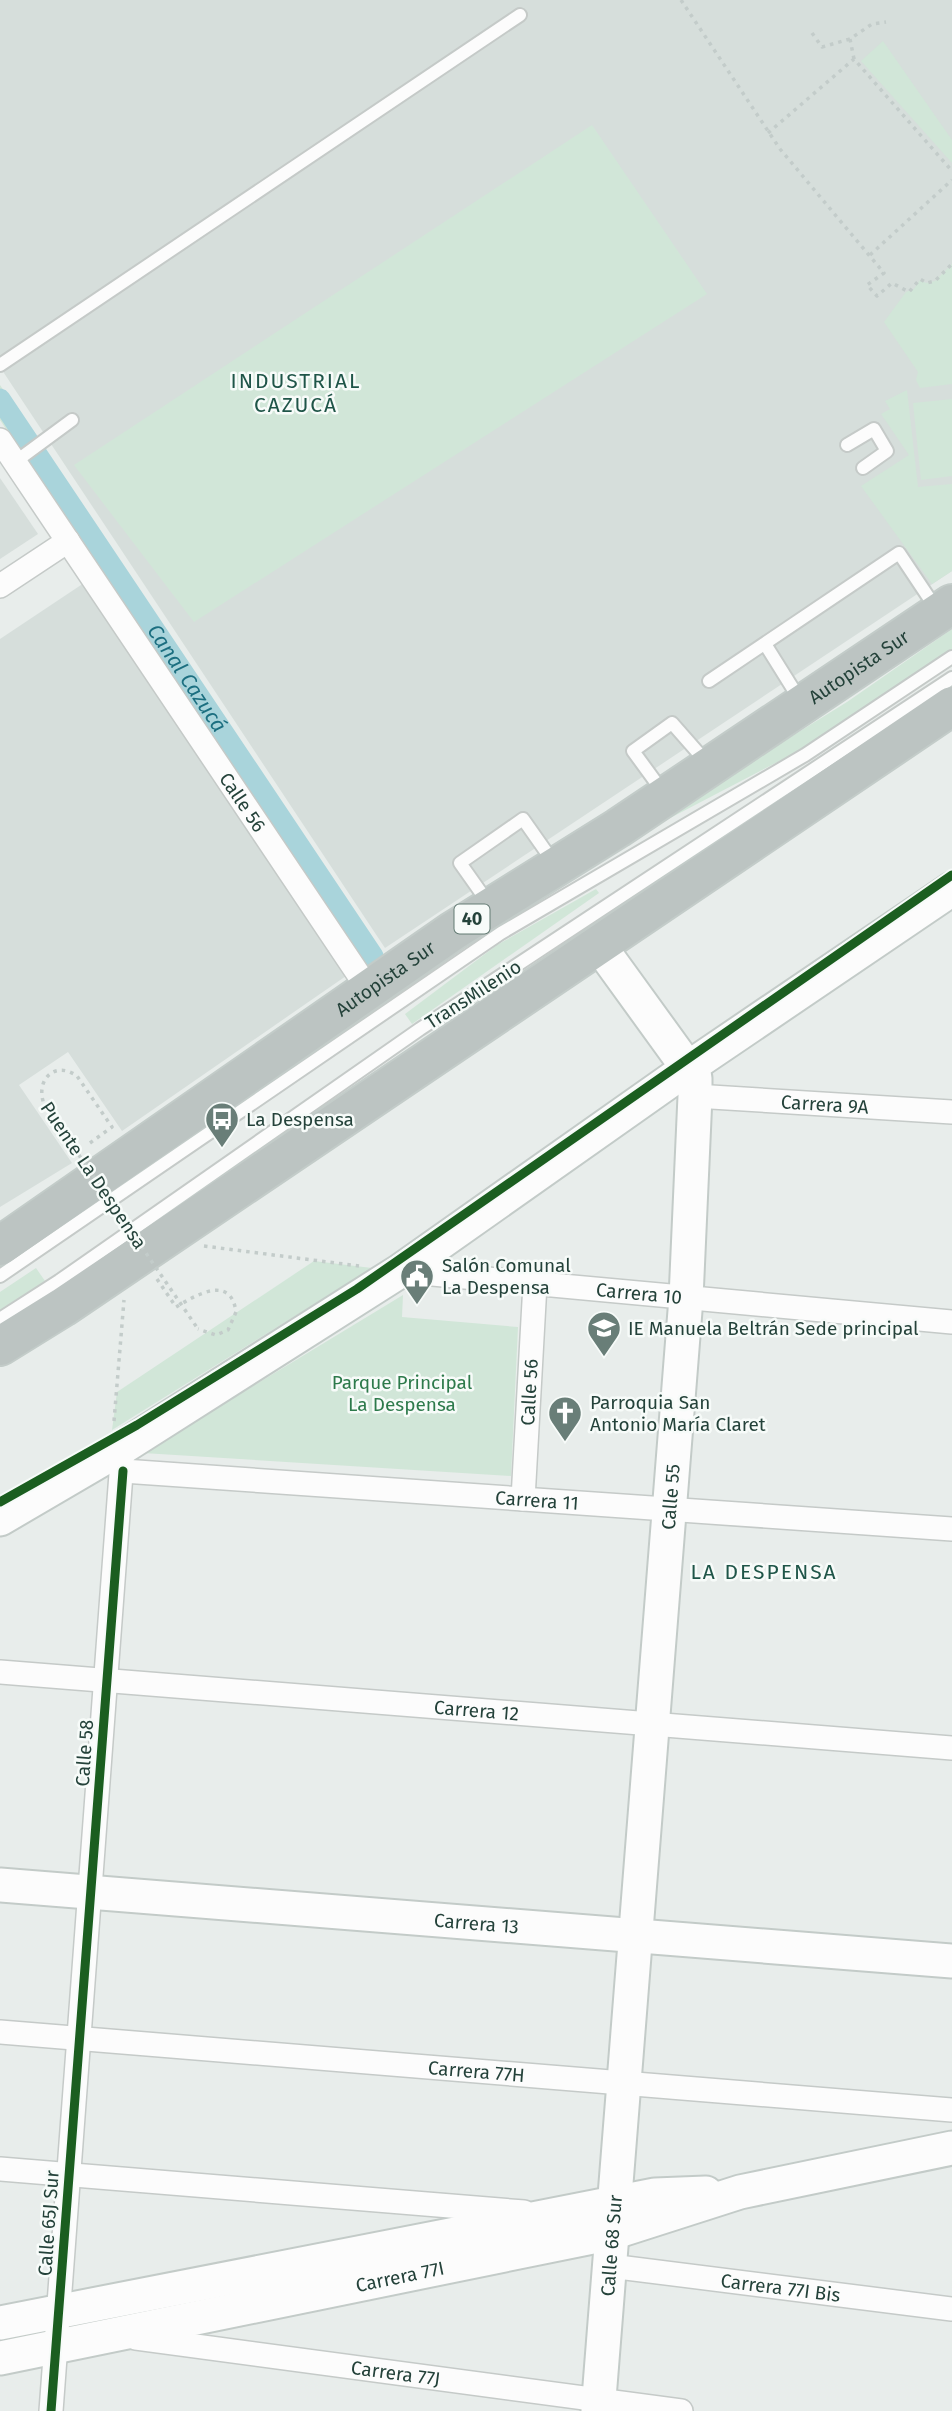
<svg xmlns="http://www.w3.org/2000/svg" width="952" height="2411" font-family="'Fira Sans',sans-serif">
	<style>
		.built { fill: #d6dedb }
		.green { fill: #d1e6d8 }
		.lines { fill: none; stroke-linecap: round; stroke-linejoin: round }
		.canal { stroke: #a9d4db; stroke-width: 21 }
		.lane-casing { stroke: #c5cac8; stroke-width: 16 }
		.street-casing { stroke: #c5cac8; stroke-width: 26 }
		.secondary-casing { stroke: #c3cbc8; stroke-width: 37 }
		.highway-casing { stroke: #c3ccc9; stroke-width: 42 }
		.path { stroke: #c3ccca; stroke-width: 3.5; stroke-dasharray: 3.5 5; stroke-linecap: butt }
		.lane { stroke: #fcfcfc; stroke-width: 12 }
		.street { stroke: #fcfcfc; stroke-width: 23 }
		.secondary { stroke: #fcfcfc; stroke-width: 33 }
		.highway { stroke: #bcc4c2; stroke-width: 38 }
		.path-bridge { stroke: #c3ccca; stroke-width: 3.5; stroke-dasharray: 3.5 5; stroke-linecap: butt }
		.cycleway-casing { stroke: #f7fbf9; stroke-width: 13 }
		.cycleway { stroke: #1b5e20; stroke-width: 9 }
		.labels { text-anchor: middle; stroke-width: 5; stroke-linejoin: round; paint-order: stroke }
		.shield { fill: #f7fbf9; stroke: #637a73; stroke-width: 2 }
		.shield-label { font-size: 18px; font-weight: bold; fill: #24423a }
		.street-label { font-size: 19px; fill: #24423a; stroke: #f7fbf9 }
		.poi-label { font-size: 19px; fill: #24423a; stroke: #f7fbf9; text-anchor: start }
		.park-label { font-size: 19px; fill: #2d7a4b; stroke: #f7fbf9 }
		.neighbourhood-label { font-size: 21px; letter-spacing: 2px; fill: #1f5548; stroke: #f7fbf9 }
		.water-label { font-size: 21px; font-style: italic; fill: #1c6f80; stroke: #f7fbf9 }
	</style>
	<rect width="100%" height="100%" fill="#e8edeb"/>
	<g class="built">
		<polygon points="0,0 952,0 952,571 385,948 0,367"/>
		<polygon points="0,478 38,534 0,559"/>
		<polygon points="84,583 346,976 122,1131 68,1052 19,1085 72,1163 0,1207 0,639"/>
	</g>
	<g class="green">
		<polygon points="883,41 952,140 952,163 861,61"/>
		<polygon points="592,125 707,294 194,622 74,465"/>
		<polygon points="952,264 952,384 920,388 916,380 918,372 884,322 906,292 914,289 920,280 926,283 935,281"/>
		<polygon points="0,385 381,952 365,962 23,455 0,420"/>
		<polygon points="907,390 918,487 952,484 952,571 932,584 861,486 909,455 881,414 890,409 885,401"/>
		<polygon points="952,399 952,476 921,480 913,403"/>
		<polygon points="952,629 952,649 812,744 607,851 847,702"/>
		<polygon points="596,889 599,893 412,1024 405,1014 497,945"/>
		<polygon points="314,1261 372,1268 112,1430 117,1392"/>
		<polygon points="36,1268 45,1281 0,1310 0,1292"/>
		<polygon points="403,1295 402,1317 518,1327 511,1476 143,1453"/>
	</g>
	<g class="lines">
		<path class="canal" id="s1" d="M 0,399 L 373,956"/>
		<g class="lane-casing">
			<g id="lane">
				<polyline points="0,365 520,15"/>
				<polyline points="847,445 874,429 887,451 863,468"/>
				<polyline points="15,462 72,420"/>
				<polyline points="765,644 800,700"/>
				<polyline points="709,681 899,553 937,610"/>
				<polyline points="663,792 633,751 672,723 708,764"/>
				<polyline points="489,904 460,863 523,819 554,863"/>
				<polyline points="0,1276 501,933 805,755 952,657"/>
				<polyline points="0,1319 59,1281 420,1029 952,678"/>
			</g>
		</g>
		<g class="street-casing">
			<g id="street">
				<path id="s2" d="M 0,440 L 369,990"/>
				<polyline points="0,586 68,541"/>
				<path id="s3" d="M 695,1096 L 952,1112"/>
				<path id="s4" d="M 400,1271 L 952,1322"/>
				<path id="s5" d="M 123,1471 L 952,1529"/>
				<path id="s6" d="M 523,1499 L 535,1284"/>
				<path id="s7" d="M 0,1672 L 952,1748"/>
				<path id="s8" d="M 0,2032 L 952,2110"/>
				<polyline points="0,2169 524,2212"/>
				<path id="s9" d="M 610,2266 L 952,2309"/>
				<path id="s10" d="M 136,2338 L 681,2411"/>
				<polyline points="51,2411 123,1447"/>
			</g>
		</g>
		<g class="secondary-casing">
			<g id="secondary">
				<polyline points="0,1519 123,1447 400,1271 688,1068 952,889"/>
				<path id="s11" d="M 0,1885 L 952,1961"/>
				<polyline points="0,2323 655,2195 706,2193"/>
				<path id="s12" d="M 0,2358 L 612,2233 L 740,2192 L 952,2148"/>
				<path id="s13" d="M 598,2411 L 686,1298 L 695,1096 L 695,1078 L 598,944"/>
			</g>
		</g>
		<g class="highway-casing">
			<g id="highway">
				<path id="s14" d="M 0,1246 L 453,931 L 618,828 L 952,604"/>
				<polyline points="0,1346 63,1307 952,706"/>
			</g>
		</g>
		<g class="path">
			<polyline points="681,0 780,149 884,273 867,285 877,296 892,283 909,292 920,279 927,283 935,281 952,264"/>
			<polyline points="812,33 822,47 850,39"/>
			<polyline points="854,59 850,39 872,24 886,22"/>
			<polyline points="768,133 854,59 952,171"/>
			<polyline points="870,255 952,180"/>
			<polyline points="204,1246 359,1266"/>
			<path d="M 157,1279 L 176,1307 C 196,1295 231,1274 236,1312 L 228,1330 L 216,1335 L 198,1329"/>
			<polyline points="114,1421 124,1300"/>
		</g>
		<use href="#lane" class="lane"/>
		<use href="#street" class="street"/>
		<use href="#secondary" class="secondary"/>
		<use href="#highway" class="highway"/>
		<path class="path-bridge" d="M 90,1143 L 112,1127 L 77,1076 C 55,1060 35,1080 44,1104 L 198,1329"/>
		<g class="cycleway-casing">
			<g id="cycleway">
				<polyline points="0,1502 137,1425 357,1289 952,875"/>
				<polyline points="51,2411 123,1471"/>
			</g>
		</g>
		<use href="#cycleway" class="cycleway"/>
	</g>
	<defs>
		<g id="bus-pin" transform="scale(1.75)"><path d="M0 17L-7.5 6A9.5 9.5 0 1 1 7.5 6Z" fill="#697e78" stroke="#f7fbf9"/><path d="M-5-6H5V4H4V6H2V4H-2V6H-4V4H-5ZM-3.5-4V0h7V-4ZM-3.5 1.2v1.5H-2V1.2ZM2 1.2v1.5H3.5V1.2Z" fill="#fff"/></g>
		<g id="civic-pin" transform="scale(1.75)"><path d="M0 17L-7.5 6A9.5 9.5 0 1 1 7.5 6Z" fill="#697e78" stroke="#f7fbf9"/><path d="M-.6-6.5H3V-4.5H.6V-3L4-1V1h2V6H-6V1h2V-1L-.6-3ZM-1.2 2.5V6h2.4V2.5Z" fill="#fff"/></g>
		<g id="school-pin" transform="scale(1.75)"><path d="M0 17L-7.5 6A9.5 9.5 0 1 1 7.5 6Z" fill="#697e78" stroke="#f7fbf9"/><path d="M0-5L7-2L0 1L-7-2ZM-4 1L0 2.5L4 1V4Q0 6-4 4Z" fill="#fff"/></g>
		<g id="church-pin" transform="scale(1.75)"><path d="M0 17L-7.5 6A9.5 9.5 0 1 1 7.5 6Z" fill="#697e78" stroke="#f7fbf9"/><path d="M-1.2-6h2.4v3.5h3.3v2.4h-3.3V6h-2.4V-.1h-3.3v-2.4h3.3Z" fill="#fff"/></g>
	</defs>
	<g fill-rule="evenodd">
		<use href="#bus-pin" x="222" y="1119"/>
		<use href="#civic-pin" x="417" y="1276"/>
		<use href="#school-pin" x="604" y="1328"/>
		<use href="#church-pin" x="565" y="1413"/>
	</g>
	<g class="labels">
		<rect class="shield" x="454.5" y="904.5" width="35" height="29" rx="5"/>
		<g class="shield-label">
			<text x="472" y="925">40</text>
		</g>
		<g class="street-label">
			<text dy="7" stroke="none"><textPath href="#s14" startOffset="1036">Autopista Sur</textPath></text>
			<text dy="7" stroke="none"><textPath href="#s2" startOffset="436">Calle 56</textPath></text>
			<text dy="7" stroke="none"><textPath href="#s14" startOffset="469">Autopista Sur</textPath></text>
			<text transform="translate(473 994) rotate(-33)" y="7">TransMilenio</text>
			<text dy="7" stroke="none"><textPath href="#s3" startOffset="130">Carrera 9A</textPath></text>
			<text transform="translate(94 1175) rotate(56)" y="7">Puente La Despensa</text>
			<text dy="7" stroke="none"><textPath href="#s4" startOffset="240">Carrera 10</textPath></text>
			<text dy="7" stroke="none"><textPath href="#s6" startOffset="107">Calle 56</textPath></text>
			<text dy="7" stroke="none"><textPath href="#s13" startOffset="917">Calle 55</textPath></text>
			<text dy="7" stroke="none"><textPath href="#s5" startOffset="415">Carrera 11</textPath></text>
			<text dy="7" stroke="none"><textPath href="#s7" startOffset="478">Carrera 12</textPath></text>
			<text transform="translate(84 1753) rotate(-86)" y="7">Calle 58</text>
			<text dy="7" stroke="none"><textPath href="#s11" startOffset="478">Carrera 13</textPath></text>
			<text dy="7" stroke="none"><textPath href="#s8" startOffset="478">Carrera 77H</textPath></text>
			<text transform="translate(48 2223) rotate(-86)" y="7">Calle 65J Sur</text>
			<text dy="7" stroke="none"><textPath href="#s13" startOffset="166">Calle 68 Sur</textPath></text>
			<text dy="7" stroke="none"><textPath href="#s12" startOffset="408">Carrera 77I</textPath></text>
			<text dy="7" stroke="none"><textPath href="#s9" startOffset="172">Carrera 77I Bis</textPath></text>
			<text dy="7" stroke="none"><textPath href="#s10" startOffset="262">Carrera 77J</textPath></text>
		</g>
		<g class="poi-label">
			<text x="246" y="1126">La Despensa</text>
			<text x="442" y="1272">Salón Comunal<tspan x="442" dy="22">La Despensa</tspan></text>
			<text x="628" y="1335">IE Manuela Beltrán Sede principal</text>
			<text x="590" y="1409">Parroquia San<tspan x="590" dy="22">Antonio María Claret</tspan></text>
		</g>
		<g class="park-label">
			<text x="402" y="1389">Parque Principal<tspan x="402" dy="22">La Despensa</tspan></text>
		</g>
		<g class="neighbourhood-label">
			<text x="296" y="388">INDUSTRIAL<tspan x="296" dy="24">CAZUCÁ</tspan></text>
			<text x="764" y="1579">LA DESPENSA</text>
		</g>
		<g class="water-label">
			<text dy="7" stroke="none"><textPath href="#s1" startOffset="336">Canal Cazucá</textPath></text>
		</g>
	</g>
</svg>
